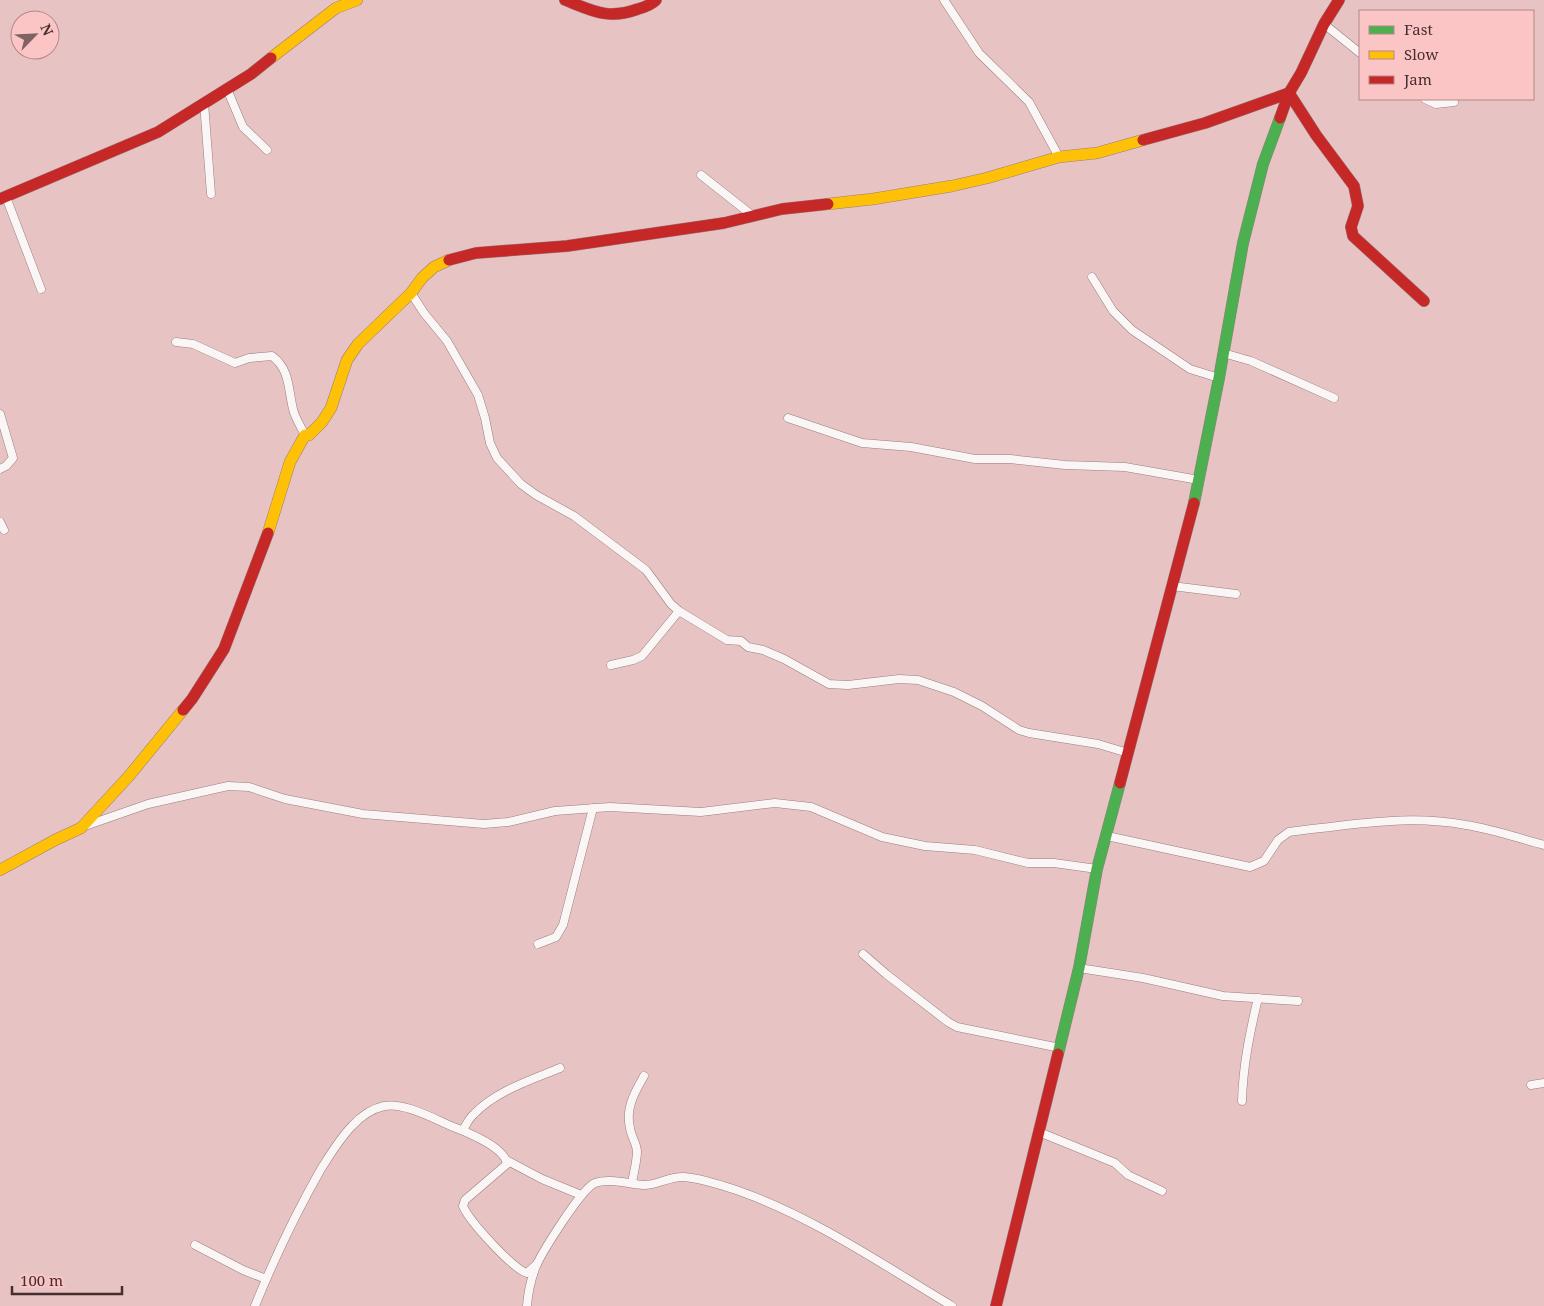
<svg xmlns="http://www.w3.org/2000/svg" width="1544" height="1306" font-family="'Noto Serif',serif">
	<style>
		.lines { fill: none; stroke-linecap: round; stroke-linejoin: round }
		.street-casing { stroke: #987e7e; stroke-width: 9 }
		.fast-casing { stroke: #987e7e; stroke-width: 12 }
		.slow-casing { stroke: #987e7e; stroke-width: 12 }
		.jam-casing { stroke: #987e7e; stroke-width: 12 }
		.street { stroke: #fbf6f6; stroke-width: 8 }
		.fast { stroke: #4caf50; stroke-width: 11 }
		.slow { stroke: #ffc107; stroke-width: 11 }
		.jam { stroke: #c62828; stroke-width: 11 }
	</style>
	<rect width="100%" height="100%" fill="#e7c3c4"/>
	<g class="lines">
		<g class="street-casing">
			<g id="street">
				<polyline points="944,0 979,53 1029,102 1059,157"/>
				<polyline points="1324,24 1360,53"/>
				<polyline points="227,89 243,127 267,150"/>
				<polyline points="1425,99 1436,104 1454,102"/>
				<polyline points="204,103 211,194"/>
				<polyline points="701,175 753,216"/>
				<polyline points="6,197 41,289"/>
				<polyline points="1092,277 1113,311 1132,330 1190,369 1219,378"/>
				<polyline points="411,293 424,313 447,341 478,395 485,418 490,443 497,458 508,470 521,484 536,495 574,516 646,570 671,604 679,611 727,640 741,641 748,647 763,650 784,659 829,684 848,685 899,679 918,680 954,692 982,706 1019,730 1029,733 1098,744 1128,753"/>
				<path d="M 176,342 L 193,344 L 235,363 L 249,358 L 272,356 C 290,369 288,389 293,409 C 295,418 301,427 305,435"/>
				<polyline points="1223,353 1251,361 1334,398"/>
				<polyline points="0,414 13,458 6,466 0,469"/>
				<polyline points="788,418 862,443 911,447 975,459 1010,459 1065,465 1125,467 1199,480"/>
				<polyline points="0,522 4,530"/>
				<polyline points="1172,586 1236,594"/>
				<polyline points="611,665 633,660 642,656 679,611"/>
				<polyline points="85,826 148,804 228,786 249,787 285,799 363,814 484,824 508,822 555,811 610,807 701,812 775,803 811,807 882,837 925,846 975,850 1028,863 1054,863 1097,869"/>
				<path d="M 1107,836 L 1250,867 L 1264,861 L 1278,840 L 1289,832 C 1348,825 1407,814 1466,825 C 1492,829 1518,838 1544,845"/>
				<polyline points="538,944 556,937 563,925 593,808"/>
				<polyline points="863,954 886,974 948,1022 957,1027 1060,1048"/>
				<polyline points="1079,968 1143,978 1223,996 1298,1001"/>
				<polyline points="1531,1085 1544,1083"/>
				<path d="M 1242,1101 C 1243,1065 1250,1032 1258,998"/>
				<path d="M 463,1130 C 466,1125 469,1118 474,1114 C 496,1091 531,1080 560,1068"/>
				<polyline points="1039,1132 1115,1163 1128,1175 1162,1191"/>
				<polyline points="506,1160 542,1179 581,1195"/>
				<path d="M 635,1184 L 632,1182 C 634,1172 637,1161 637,1151 C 636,1142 631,1136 630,1128 C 625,1108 635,1092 644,1076"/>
				<polyline points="195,1245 243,1270 266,1279"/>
				<path d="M 255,1306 C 274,1259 296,1213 321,1169 C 330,1155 340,1138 352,1126 C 361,1116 371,1109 384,1106 C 405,1102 436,1120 456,1128 C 469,1133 505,1148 507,1164 L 465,1200 L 463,1206 C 469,1221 513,1269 527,1273 L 537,1264"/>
				<path d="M 527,1306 C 528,1292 531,1279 536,1266 C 543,1251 581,1189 595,1183 C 609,1178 629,1184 644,1185 C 658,1185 670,1176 684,1177 C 701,1178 724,1186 739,1191 C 815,1218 883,1265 952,1306"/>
			</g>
		</g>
		<g class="fast-casing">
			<g id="fast">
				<polyline points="1194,503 1219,378 1243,243 1263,164 1280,118"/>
				<polyline points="1058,1054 1079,968 1097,869 1120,783"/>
			</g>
		</g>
		<g class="slow-casing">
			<g id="slow">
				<polyline points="271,58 336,8 357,0"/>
				<polyline points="828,204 873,199 952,186 987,178 1059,157 1097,153 1143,140"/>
				<polyline points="268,533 290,462 305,435 309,435 322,422 331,408 347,360 358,344 411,293 422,278 434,267 449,260"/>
				<polyline points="0,870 55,840 81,828 129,776 183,710"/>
			</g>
		</g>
		<g class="jam-casing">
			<g id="jam">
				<path d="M 565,0 C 593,11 608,20 638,9 C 645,7 651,5 656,0"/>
				<polyline points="1280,118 1289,93 1301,73 1324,24 1339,0"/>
				<polyline points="1143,140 1205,123 1289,93 1316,135 1354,186 1358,206 1351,227 1353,236 1424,301"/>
				<polyline points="0,199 158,132 251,74 271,58"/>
				<polyline points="449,260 476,253 567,246 724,223 782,209 828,204"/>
				<polyline points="183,710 192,699 224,649 268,533"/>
				<polyline points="1120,783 1194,503"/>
				<polyline points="996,1306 1058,1054"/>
			</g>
		</g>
		<use href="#street" class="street"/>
		<use href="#fast" class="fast"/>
		<use href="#slow" class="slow"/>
		<use href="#jam" class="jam"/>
	</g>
	<rect x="1359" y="10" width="175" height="90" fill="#fbc5c6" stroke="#b38889"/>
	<rect x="1369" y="26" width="25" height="8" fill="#4caf50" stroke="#b38889"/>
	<text x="1404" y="35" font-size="15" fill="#472d2e">Fast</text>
	<rect x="1369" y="51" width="25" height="8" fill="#ffc107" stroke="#b38889"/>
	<text x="1404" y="60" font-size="15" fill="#472d2e">Slow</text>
	<rect x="1369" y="76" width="25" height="8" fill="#c62828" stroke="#b38889"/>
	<text x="1404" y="85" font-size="15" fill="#472d2e">Jam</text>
	<g transform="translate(35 35) rotate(66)"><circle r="24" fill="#fbc5c6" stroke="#b38889"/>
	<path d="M0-4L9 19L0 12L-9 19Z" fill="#7f6262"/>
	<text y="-8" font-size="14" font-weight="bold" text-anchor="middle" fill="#472d2e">N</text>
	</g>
	<path d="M12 1286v8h110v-8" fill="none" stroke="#472d2e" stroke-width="2.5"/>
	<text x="20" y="1286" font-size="15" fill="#472d2e" stroke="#fbc5c6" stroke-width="4" paint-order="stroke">100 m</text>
</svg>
